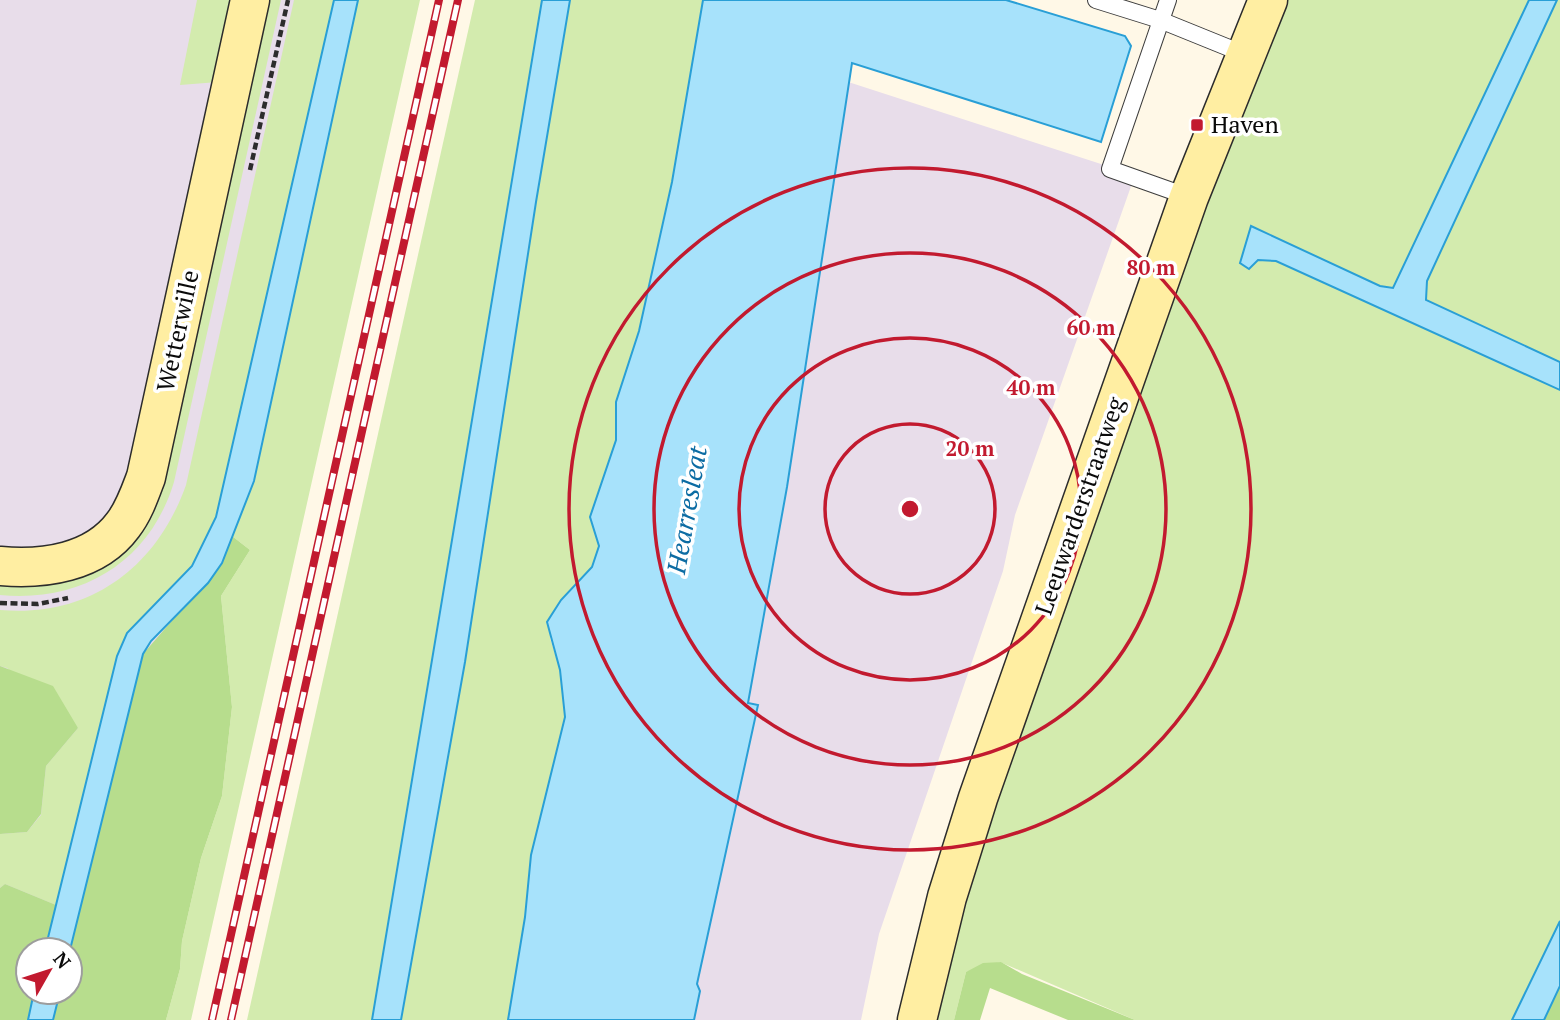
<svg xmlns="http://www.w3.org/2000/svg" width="1560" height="1020" font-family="'PT Serif',serif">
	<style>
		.industrial { fill: #e8ddea; fill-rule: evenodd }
		.green { fill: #d3ebae }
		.forest { fill: #b7dd8d }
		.water { fill: #a7e2fb; stroke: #299fd6; stroke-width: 2 }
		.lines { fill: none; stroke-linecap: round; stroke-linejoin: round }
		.lane-casing { stroke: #3d3d3d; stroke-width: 18 }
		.secondary-casing { stroke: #2c2c2c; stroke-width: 41 }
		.path { stroke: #2c2c2c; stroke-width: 4.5; stroke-dasharray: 7 3.5; stroke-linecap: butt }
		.lane { stroke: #fff; stroke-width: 16 }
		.secondary { stroke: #ffeea2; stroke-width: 38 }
		.rail-casing { stroke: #c21a2f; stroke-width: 8 }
		.rail { stroke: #fff; stroke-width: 5; stroke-dasharray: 16; stroke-linecap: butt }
		.ring { fill: none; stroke: #c21a2f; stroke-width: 3.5 }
		.poi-dot { fill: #c21a2f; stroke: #fff; stroke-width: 2.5 }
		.labels { text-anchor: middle; stroke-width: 7; stroke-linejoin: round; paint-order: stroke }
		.poi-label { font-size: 24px; fill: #0a0a0a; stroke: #fff; text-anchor: start }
		.street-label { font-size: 24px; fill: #0a0a0a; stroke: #fff }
		.water-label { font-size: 26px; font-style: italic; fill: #0c6ca3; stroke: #fff }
		.centre { fill: #c21a2f; stroke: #fff; stroke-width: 3.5 }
		.ring-label { font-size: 21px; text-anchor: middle; font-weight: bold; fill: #c21a2f; stroke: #fff; stroke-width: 7; stroke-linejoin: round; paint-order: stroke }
	</style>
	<rect width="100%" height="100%" fill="#fff8e7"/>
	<g class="industrial">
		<path d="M 0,0 L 339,0 L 79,1020 L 0,1020 ZM 28,950 L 70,950 L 70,992 L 28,992 Z"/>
		<polygon points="836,78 1135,175 1015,515 1003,571 879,934 861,1020 671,1020"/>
	</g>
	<g class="green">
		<polygon points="197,0 236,0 218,82 180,85"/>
		<path d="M 268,0 L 281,0 L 174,482 C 150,562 81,603 0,595 L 0,582 L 104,561 Z"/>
		<path d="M 294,0 L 334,0 L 227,476 C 219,507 211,538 192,565 C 170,599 134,618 117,656 L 56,905 L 5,884 L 0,888 L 0,834 L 27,832 L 41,815 L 46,766 L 78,728 L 7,668 L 0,666 L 0,610 C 90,618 157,567 186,485 Z"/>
		<polygon points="358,0 420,0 191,1020 166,1020 180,969 182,941 201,858 222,796 232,707 221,596 250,550 232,536 254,481"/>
		<polygon points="475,0 542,0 372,1020 247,1020"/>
		<polygon points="570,0 703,0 672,182 639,331 616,402 616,440 591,517 599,546 592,567 561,600 550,638 560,670 565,717 531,855 525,917 508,1020 401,1020 465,662 536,202"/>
		<polygon points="1284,0 1529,0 1393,288 1380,286 1251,226 1258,260 1276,261 1560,390 1560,921 1512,1020 1135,1020 1000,962 966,972 954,1020 931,1020 982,844 1205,204"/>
		<polygon points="1557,0 1560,0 1560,362 1426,300 1427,281"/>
	</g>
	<g class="forest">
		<polygon points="232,536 250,550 221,596 232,707 222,796 201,858 182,941 180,969 166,1020 53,1020 60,992 70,992 70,950 143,654 222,563"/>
		<polygon points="0,666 53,686 78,728 46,766 41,814 27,832 0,834"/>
		<polygon points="5,884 56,905 45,950 28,950 28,992 34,992 28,1020 0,1020 0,888"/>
		<polygon points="1001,962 1022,974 1135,1020 1068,1020 990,988 980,1020 954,1020 966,972 983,963"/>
		<polygon points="1560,986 1560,1020 1544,1020"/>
	</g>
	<g class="water">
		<polygon points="334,0 358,0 254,481 222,563 208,583 151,641 143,654 70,950 45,950 117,656 127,633 192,566 216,517"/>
		<polygon points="542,0 570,0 536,202 465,662 401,1020 372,1020"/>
		<polygon points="703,0 1006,0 1125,36 1131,46 1101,142 852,63 787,487 748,703 758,705 697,984 700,991 694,1020 508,1020 525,917 531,855 565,717 560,670 547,622 561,600 592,567 599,546 590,517 616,440 616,402 639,331 672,182"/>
		<polygon points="1529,0 1557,0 1427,281 1426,300 1560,362 1560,390 1276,261 1258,260 1249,269 1240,263 1251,226 1380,286 1393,288"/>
		<polygon points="1560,921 1560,986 1544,1020 1512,1020"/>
		<polygon points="34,992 60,992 53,1020 28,1020"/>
	</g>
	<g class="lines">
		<g class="lane-casing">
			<g id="lane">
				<polyline points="1096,0 1160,20 1244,54"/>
				<polyline points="1168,0 1110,169 1189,197"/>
			</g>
		</g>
		<g class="secondary-casing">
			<g id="secondary">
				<path d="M 0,566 C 43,570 95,563 123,525 C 134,511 140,493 146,477 L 250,0"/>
				<polyline points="917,1020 947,897 978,798 1189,197 1268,0"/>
			</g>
		</g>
		<g class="path">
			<polyline points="250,170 288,0"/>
			<polyline points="0,603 38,604 68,598"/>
		</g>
		<use href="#lane" class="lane"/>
		<use href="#secondary" class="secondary"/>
		<g class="rail-casing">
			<g id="rail">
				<polyline points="212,1020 439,0"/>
				<polyline points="231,1020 458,0"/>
			</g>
		</g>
		<use href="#rail" class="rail"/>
	</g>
	<g class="ring">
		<circle cx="910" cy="509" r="85"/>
		<circle cx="910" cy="509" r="171"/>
		<circle cx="910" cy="509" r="256"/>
		<circle cx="910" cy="509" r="341"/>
	</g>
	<rect class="poi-dot" x="1190" y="118" width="14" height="14" rx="3.5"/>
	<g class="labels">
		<g class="poi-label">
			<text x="1211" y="133">Haven</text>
		</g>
		<g class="street-label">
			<text transform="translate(178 331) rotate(-78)" y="8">Wetterwille</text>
			<text transform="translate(1080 506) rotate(-71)" y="8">Leeuwarderstraatweg</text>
		</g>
		<g class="water-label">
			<text transform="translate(687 510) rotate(-80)" y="9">Hearresleat</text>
		</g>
	</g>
	<circle cx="910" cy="509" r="10" class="centre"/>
	<g class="ring-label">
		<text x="1151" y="275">80 m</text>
		<text x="1091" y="335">60 m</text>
		<text x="1031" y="395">40 m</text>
		<text x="970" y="456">20 m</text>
	</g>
	<g transform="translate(49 971) rotate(51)"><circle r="33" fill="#ffffff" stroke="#9d9d9d" stroke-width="2"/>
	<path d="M0-5L12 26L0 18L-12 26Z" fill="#c21a2f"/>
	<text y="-10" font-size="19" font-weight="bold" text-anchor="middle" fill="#0a0a0a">N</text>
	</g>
</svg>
